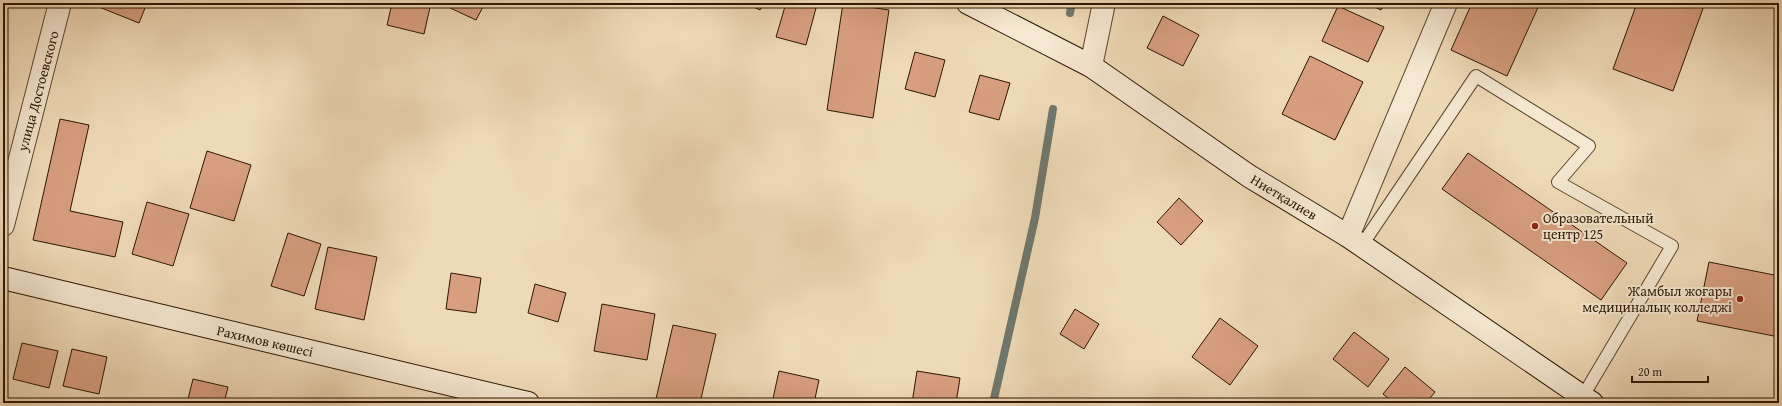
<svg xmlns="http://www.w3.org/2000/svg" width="1782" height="406" font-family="'Gentium Book Plus',serif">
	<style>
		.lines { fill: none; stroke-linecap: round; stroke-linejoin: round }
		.stream { stroke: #6f786f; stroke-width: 8 }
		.building { fill: #d89e80; stroke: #2c1602 }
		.lane-casing { stroke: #5d4730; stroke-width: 14 }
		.street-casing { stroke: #5d4730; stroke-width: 24 }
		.secondary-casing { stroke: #2c1602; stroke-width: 24 }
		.lane { stroke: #f5e7d1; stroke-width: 12 }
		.street { stroke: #f5e7d1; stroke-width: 22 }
		.secondary { stroke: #f5e7d1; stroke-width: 22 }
		.poi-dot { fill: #8f2418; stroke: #f5e7d1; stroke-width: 1.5 }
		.labels { text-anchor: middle; stroke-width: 4; stroke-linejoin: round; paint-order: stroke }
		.street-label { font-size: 14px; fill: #2c1602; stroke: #f5e7d1 }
		.poi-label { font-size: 14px; fill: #2c1602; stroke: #f5e7d1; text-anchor: start }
	</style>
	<rect width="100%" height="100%" fill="#efdab8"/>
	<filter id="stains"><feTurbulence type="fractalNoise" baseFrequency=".005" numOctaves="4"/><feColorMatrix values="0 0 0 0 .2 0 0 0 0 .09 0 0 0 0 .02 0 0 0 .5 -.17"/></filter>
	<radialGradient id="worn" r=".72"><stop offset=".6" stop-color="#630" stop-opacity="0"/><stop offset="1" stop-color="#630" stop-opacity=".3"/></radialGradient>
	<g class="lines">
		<g class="stream">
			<polyline points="1070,13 1072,3"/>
			<polyline points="993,403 1035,218 1053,109"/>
		</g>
	</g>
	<g class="building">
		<polygon points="100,3 147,3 139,23 99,7"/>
		<polygon points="392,3 431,3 424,34 387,25"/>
		<polygon points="450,3 485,3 476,20 448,7"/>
		<polygon points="745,3 764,3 760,10"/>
		<polygon points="786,3 797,3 816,8 806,45 776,37"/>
		<polygon points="843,3 889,10 873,118 827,110"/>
		<polygon points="1366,3 1385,3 1381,10"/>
		<polygon points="1472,3 1540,3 1507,76 1451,50"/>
		<polygon points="1637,3 1705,3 1673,91 1613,69"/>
		<polygon points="1338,6 1384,27 1368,62 1322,41"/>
		<polygon points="1163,16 1199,35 1183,66 1147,48"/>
		<polygon points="915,52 945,60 935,97 905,89"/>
		<polygon points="1310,56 1363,82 1335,140 1282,114"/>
		<polygon points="980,75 1010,83 999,120 969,112"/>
		<polygon points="60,119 89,125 70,211 123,222 115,257 33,240"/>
		<polygon points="207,151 251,165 234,221 190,208"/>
		<polygon points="1468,153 1627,263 1601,300 1442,189"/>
		<polygon points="1179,198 1203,221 1181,245 1157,222"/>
		<polygon points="147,202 189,214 173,266 132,254"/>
		<polygon points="288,233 321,244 304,296 271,286"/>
		<polygon points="328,247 377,257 364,320 315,309"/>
		<polygon points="1709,262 1779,276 1779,337 1697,321"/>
		<polygon points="451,273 481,278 476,313 446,309"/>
		<polygon points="535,284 566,293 558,322 528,313"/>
		<polygon points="602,304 655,314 647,360 594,351"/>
		<polygon points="1075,309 1099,324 1084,349 1060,334"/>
		<polygon points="1220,318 1258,346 1230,385 1192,357"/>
		<polygon points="673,325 716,334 700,403 673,403 656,399"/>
		<polygon points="1354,332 1389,359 1368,387 1333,359"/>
		<polygon points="22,343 58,351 49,388 13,379"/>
		<polygon points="72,349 107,357 99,394 63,386"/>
		<polygon points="1405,367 1435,392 1426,403 1394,403 1383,394"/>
		<polygon points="779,371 819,380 814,403 772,403"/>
		<polygon points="917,371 960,378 956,403 912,403"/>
		<polygon points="193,379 228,387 224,403 187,403"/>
	</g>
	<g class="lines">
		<g class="lane-casing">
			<polyline id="lane" points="1362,245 1476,76 1589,146 1558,182 1672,246 1583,396"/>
		</g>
		<g class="street-casing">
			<g id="street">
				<polyline points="1091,66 1104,3"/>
				<polyline points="3,225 60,3"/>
				<polyline points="1348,236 1446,3"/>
			</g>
		</g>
		<g class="secondary-casing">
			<g id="secondary">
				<polyline points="968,3 1091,66 1249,176 1348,236 1592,403"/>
				<polyline points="3,278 528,403"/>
			</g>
		</g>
		<use href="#lane" class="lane"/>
		<use href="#street" class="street"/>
		<use href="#secondary" class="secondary"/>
	</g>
	<g class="poi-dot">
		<circle cx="1535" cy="226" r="4"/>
		<circle cx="1740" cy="299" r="4"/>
	</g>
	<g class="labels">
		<g class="street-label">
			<text transform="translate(38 91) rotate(-75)" y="5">улица Достоевского</text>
			<text transform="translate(1284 197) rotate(31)" y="5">Ниетқалиев</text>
			<text transform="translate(265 341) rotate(13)" y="5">Рахимов көшесі</text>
		</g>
		<g class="poi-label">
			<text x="1543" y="223">Образовательный<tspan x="1543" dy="16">центр 125</tspan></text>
			<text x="1732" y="296" text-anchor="end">Жамбыл жоғары<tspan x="1732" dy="16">медициналық колледжі</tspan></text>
		</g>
	</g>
	<rect width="1782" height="406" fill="none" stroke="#efdab8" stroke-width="16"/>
	<rect x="4" y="4" width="1774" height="398" fill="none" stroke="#2c1602" stroke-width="2"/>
	<rect x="8" y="8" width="1766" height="390" fill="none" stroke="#2c1602"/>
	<path d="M1632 376v6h76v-6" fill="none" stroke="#2c1602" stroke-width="2"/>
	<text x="1638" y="376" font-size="12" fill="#2c1602" stroke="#f5e7d1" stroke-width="3" paint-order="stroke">20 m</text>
	<rect width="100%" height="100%" filter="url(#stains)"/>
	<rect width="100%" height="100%" fill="url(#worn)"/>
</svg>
